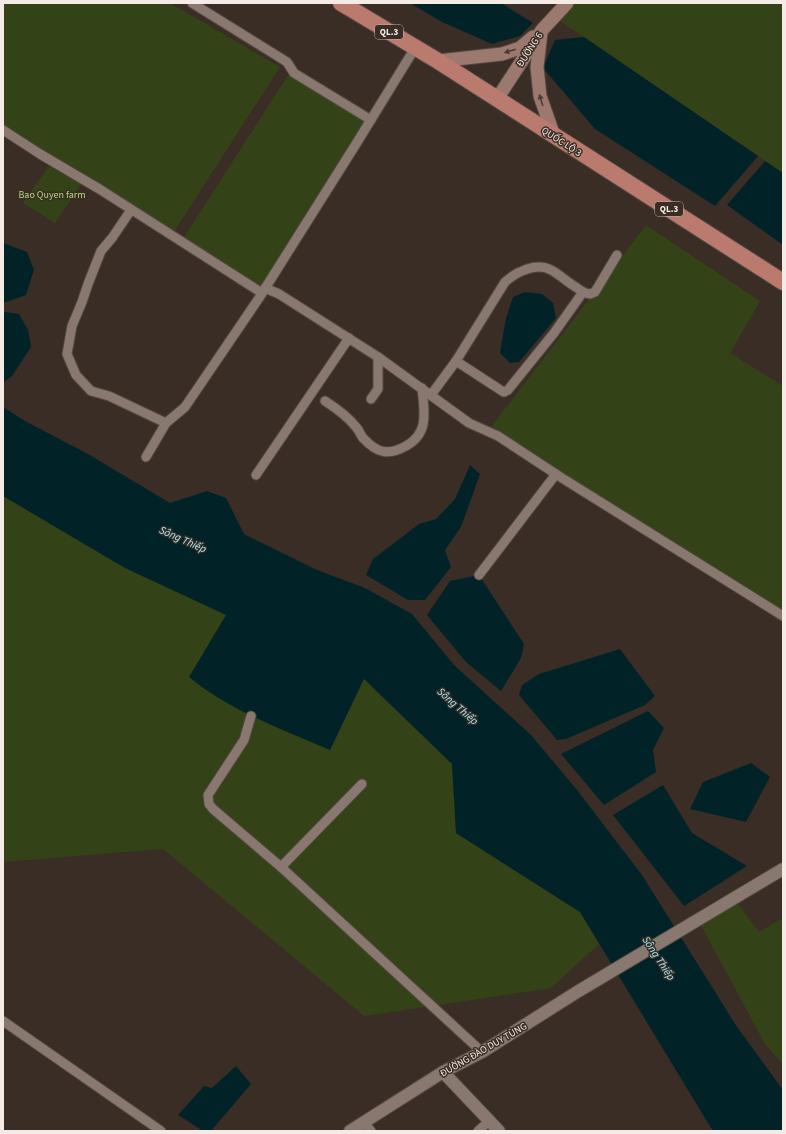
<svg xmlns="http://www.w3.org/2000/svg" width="786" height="1134" font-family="'Source Sans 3',sans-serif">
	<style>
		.green { fill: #334317 }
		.water { fill: #012328 }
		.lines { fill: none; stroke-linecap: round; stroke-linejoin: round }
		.minor-casing { stroke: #544842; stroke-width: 11 }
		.tertiary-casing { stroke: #544842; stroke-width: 14 }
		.secondary-casing { stroke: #544842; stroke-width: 15 }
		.trunk-casing { stroke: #544842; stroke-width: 18 }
		.minor { stroke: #887870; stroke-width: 9 }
		.tertiary { stroke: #887870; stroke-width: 12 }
		.secondary { stroke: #9b796f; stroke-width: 13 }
		.trunk { stroke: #ba7b6e; stroke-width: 16 }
		.oneway { fill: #4d3c34 }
		.labels { text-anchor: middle; stroke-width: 3; stroke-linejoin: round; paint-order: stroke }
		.shield { fill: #3a2d25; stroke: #bcb2ac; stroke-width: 1 }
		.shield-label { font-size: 9px; font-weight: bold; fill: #f4ebe6 }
		.street-label { font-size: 10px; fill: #f4ebe6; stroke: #3a2d25 }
		.park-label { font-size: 10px; fill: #b3d879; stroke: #3a2d25 }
		.water-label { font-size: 11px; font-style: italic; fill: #9fecf9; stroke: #3a2d25 }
	</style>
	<rect width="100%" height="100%" fill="#3a2d25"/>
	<g class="green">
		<polygon points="3,3 170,3 280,67 172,235 3,130"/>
		<polygon points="567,3 783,3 783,173 554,17"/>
		<polygon points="292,69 371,120 262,293 181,242"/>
		<polygon points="49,166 81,184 55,223 23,203"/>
		<polygon points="646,225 760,301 730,353 783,386 783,616 488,431"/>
		<polygon points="3,496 119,564 227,615 330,750 364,678 452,764 456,833 580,912 599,944 551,988 364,1016 163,849 3,862"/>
		<polygon points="734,898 759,932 783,918 783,1064 765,1044 698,920"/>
	</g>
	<g class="water">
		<polygon points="410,3 501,3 533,23 520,36 492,44 442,22"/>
		<polygon points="584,37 758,156 715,206 595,129 543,68 555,40"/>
		<polygon points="765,161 783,173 783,245 727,205"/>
		<polygon points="3,243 27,252 34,270 26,295 3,303"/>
		<polygon points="525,292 542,294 553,303 556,318 519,362 510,363 500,353 506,318 513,297"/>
		<polygon points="6,312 19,314 28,330 31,347 12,376 3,383 3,313"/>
		<path d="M 3,407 L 25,421 L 88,454 L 170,503 L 207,491 L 226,498 L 244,534 L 317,570 L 365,588 L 412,614 L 454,665 L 531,735 L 577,790 L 642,875 L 737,1027 L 783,1090 L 783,1131 L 714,1131 L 711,1128 L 580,912 L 456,833 L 452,764 L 364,679 L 330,750 C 282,729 230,711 189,677 L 226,615 L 125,568 L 3,496 Z"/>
		<polygon points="470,465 480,474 461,527 445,550 451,567 425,600 408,600 366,575 373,559 419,524 436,519 455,499"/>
		<polygon points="479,575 524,644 521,658 501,691 466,662 427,615 450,581"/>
		<polygon points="620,649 655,696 645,705 566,739 557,740 519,695 522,685 539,674"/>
		<polygon points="648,711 664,728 653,750 656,772 604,805 561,754"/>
		<polygon points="751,763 770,777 746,822 690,809 703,782"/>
		<polygon points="663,785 692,833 747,866 684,906 613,815"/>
		<polygon points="236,1066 251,1084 211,1131 203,1131 178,1115 204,1086 212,1088"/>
	</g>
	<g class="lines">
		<g class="minor-casing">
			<g id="minor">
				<polyline points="192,3 287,62 294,73 371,120"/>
				<polyline points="3,130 40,154 101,190 262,293"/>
				<polyline points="131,210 112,238 101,251 88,284 82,302 72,326 67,354 76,375 91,391 109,396 166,423"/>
				<polyline points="265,288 279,294 378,357 378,389 371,399"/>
				<polyline points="378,357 469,423 498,436 562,478 783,616"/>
				<polyline points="456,361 502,391 504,392 508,390 554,333 583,292"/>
				<path d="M 431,395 L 456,361 L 505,282 C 516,272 536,262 551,270 C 559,274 566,281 574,286 C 579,289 584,294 590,294 L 595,292 L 617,255"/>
				<path d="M 325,401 C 336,408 348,417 356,427 C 359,430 360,434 363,438 C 377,453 388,456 406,446 C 430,433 424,410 422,388"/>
				<polyline points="146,457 166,423 185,407 259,298 356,144 415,48"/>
				<polyline points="256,475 349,338"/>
				<polyline points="479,575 556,474"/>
				<polyline points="251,716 244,740 208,795 209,804 213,809 281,867 482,1052"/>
				<polyline points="281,867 362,784"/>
				<polyline points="3,1021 161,1131"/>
				<polyline points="364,1123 371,1131"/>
				<polyline points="478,1131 489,1121"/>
			</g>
		</g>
		<g class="tertiary-casing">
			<g id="tertiary">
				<polyline points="443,1072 499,1131"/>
				<polyline points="350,1131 443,1072 482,1052 577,992 783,869"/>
			</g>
		</g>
		<g class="secondary-casing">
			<g id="secondary">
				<polyline points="541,33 537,67 540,96 554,136"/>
				<polyline points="438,61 502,54 520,48 533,37"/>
				<polyline points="497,99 542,30 567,3"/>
			</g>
		</g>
		<g class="trunk-casing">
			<polyline id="trunk" points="341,3 438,61 783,282"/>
		</g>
		<use href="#minor" class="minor"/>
		<use href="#tertiary" class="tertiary"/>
		<use href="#secondary" class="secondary"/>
		<use href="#trunk" class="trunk"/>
	</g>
	<defs><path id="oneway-solid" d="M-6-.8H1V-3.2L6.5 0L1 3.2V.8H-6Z"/></defs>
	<g class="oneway">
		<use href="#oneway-solid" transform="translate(510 51) rotate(162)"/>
		<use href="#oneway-solid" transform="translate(541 100) rotate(-107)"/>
	</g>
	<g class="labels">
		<g class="shield">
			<rect x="375" y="25" width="28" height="14" rx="3"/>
			<rect x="655" y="202" width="28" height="14" rx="3"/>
		</g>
		<g class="shield-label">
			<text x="389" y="35">QL.3</text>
			<text x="669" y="212">QL.3</text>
		</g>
		<g class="street-label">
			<text transform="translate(529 49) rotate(-57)" y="4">ĐƯỜNG 6</text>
			<text transform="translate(562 141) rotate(33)" y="4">QUỐC LỘ 3</text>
			<text transform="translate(483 1049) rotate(-30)" y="4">ĐƯỜNG ĐÀO DUY TÙNG</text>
		</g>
		<g class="park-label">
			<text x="52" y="198">Bao Quyen farm</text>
		</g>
		<g class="water-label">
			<text transform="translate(183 539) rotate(24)" y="4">Sông Thiếp</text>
			<text transform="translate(458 706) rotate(41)" y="4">Sông Thiếp</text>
			<text transform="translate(659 958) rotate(57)" y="4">Sông Thiếp</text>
		</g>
	</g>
	<rect width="786" height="1134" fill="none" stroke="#f4ebe6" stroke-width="8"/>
</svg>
